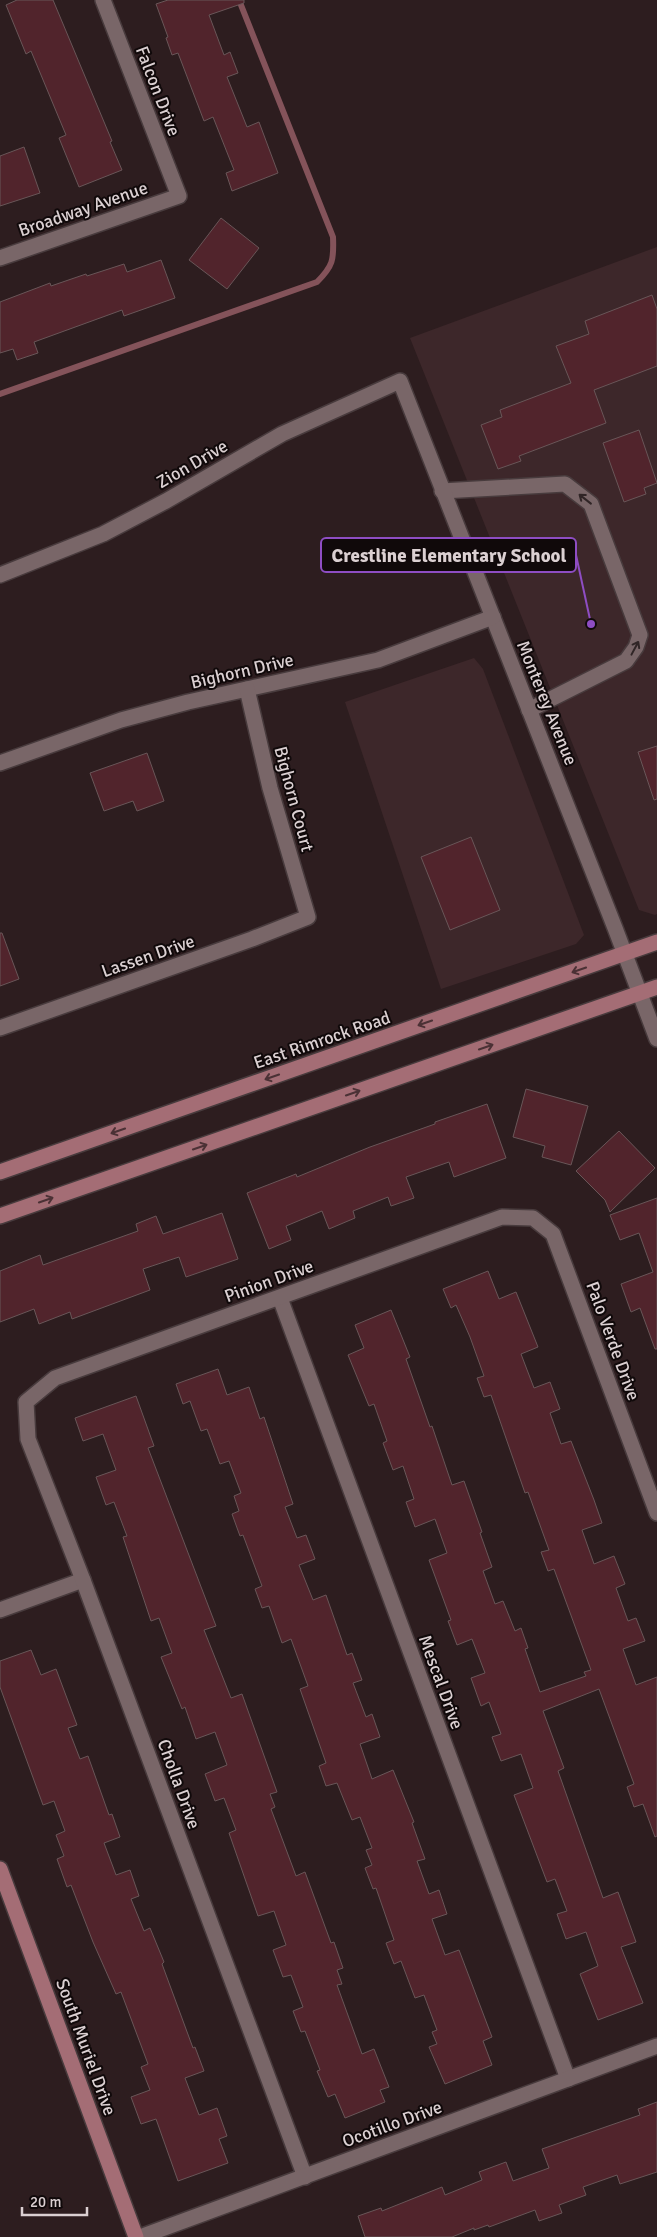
<svg xmlns="http://www.w3.org/2000/svg" width="657" height="2237" font-family="Signika,sans-serif">
	<style>
		.built { fill: #3d272a }
		.lines { fill: none; stroke-linecap: round; stroke-linejoin: round }
		.stream { stroke: #84535a; stroke-width: 6 }
		.building { fill: #51242c; stroke: #695658 }
		.minor-casing { stroke: #483b3d; stroke-width: 18 }
		.major-casing { stroke: #483b3d; stroke-width: 18 }
		.minor { stroke: #796668; stroke-width: 15 }
		.major { stroke: #a46d75; stroke-width: 15 }
		.oneway { stroke: #302526 }
		.oneway2 { stroke: #4b3135 }
		.labels { text-anchor: middle; stroke-width: 4; stroke-linejoin: round; paint-order: stroke }
		.street-label { font-size: 18px; fill: #dbd0d2; stroke: #10090a }
		.leader { fill: none; stroke: #8e4dc3; stroke-width: 2 }
		.callout-dot { fill: #8e4dc3; stroke: #10090a; stroke-width: 2 }
		.callout { fill: #10090a; stroke: #8e4dc3; stroke-width: 2 }
		.callout-label { font-size: 19px; text-anchor: middle; font-weight: bold; fill: #dbd0d2 }
	</style>
	<rect width="100%" height="100%" fill="#2d1d1f"/>
	<g class="built">
		<polygon points="657,247 657,914 655,915 639,910 410,338"/>
		<polygon points="474,658 483,669 584,935 576,944 441,989 345,702"/>
	</g>
	<g class="lines">
		<path class="stream" d="M 0,394 L 317,282 C 333,266 334,260 333,237 L 239,0"/>
	</g>
	<g class="building">
		<polygon points="17,0 53,0 112,141 110,142 122,170 79,187 59,138 66,135 31,51 26,54 6,5"/>
		<polygon points="168,0 244,0 244,3 209,15 224,55 230,52 238,73 227,77 247,127 259,122 278,173 232,191 226,173 234,170 213,117 204,121 178,53 172,55 166,38 168,37 156,4"/>
		<polygon points="24,147 40,193 0,206 0,156"/>
		<polygon points="221,218 259,248 227,289 189,260"/>
		<polygon points="161,260 175,298 124,316 122,310 34,342 38,353 17,360 13,349 0,353 0,302 50,283 51,286 86,274 87,276 124,264 127,272"/>
		<polygon points="652,295 657,309 657,366 594,390 606,423 519,456 521,461 498,469 481,425 502,417 500,410 571,383 556,346 589,334 585,321"/>
		<polygon points="639,430 657,483 644,488 646,494 624,502 603,443"/>
		<polygon points="657,746 657,799 654,800 638,752"/>
		<polygon points="147,753 164,801 137,811 133,801 104,811 90,773"/>
		<polygon points="471,837 500,910 450,930 421,857"/>
		<polygon points="0,933 2,933 19,979 0,986"/>
		<polygon points="526,1089 588,1106 571,1165 542,1157 545,1146 513,1137"/>
		<polygon points="487,1104 506,1158 454,1177 449,1162 406,1177 414,1198 391,1206 388,1197 353,1211 355,1218 329,1229 322,1211 286,1226 291,1240 269,1249 247,1193 296,1174 297,1177 370,1147 435,1124 435,1122"/>
		<polygon points="619,1131 655,1168 610,1212 605,1200 576,1171"/>
		<polygon points="657,1198 657,1349 655,1349 640,1308 631,1312 621,1284 653,1272 639,1233 620,1240 610,1215"/>
		<polygon points="222,1213 238,1259 186,1277 179,1257 143,1269 150,1290 72,1319 70,1312 39,1324 34,1309 0,1322 0,1271 40,1255 43,1265 138,1231 136,1224 156,1216 163,1234"/>
		<polygon points="488,1271 499,1299 516,1292 538,1347 521,1354 534,1388 550,1382 560,1409 550,1413 561,1444 571,1441 594,1500 602,1523 582,1530 594,1564 614,1556 625,1584 616,1588 628,1621 636,1618 645,1641 623,1649 636,1685 657,1677 657,1836 655,1837 643,1804 634,1807 627,1787 634,1784 599,1689 543,1711 564,1768 558,1771 603,1898 618,1892 636,1942 621,1947 643,2003 598,2020 580,1974 598,1966 586,1932 566,1939 557,1914 567,1911 555,1879 547,1882 514,1795 533,1788 521,1754 501,1761 492,1737 501,1734 489,1702 481,1706 471,1678 485,1673 472,1639 457,1645 448,1621 451,1620 429,1560 447,1553 435,1519 415,1527 406,1502 414,1499 403,1466 393,1470 383,1443 387,1441 374,1404 369,1406 348,1355 364,1348 355,1325 391,1310 410,1357 406,1359 430,1427 432,1426 452,1485 464,1481 482,1532 480,1533 492,1567 483,1571 495,1604 503,1601 515,1631 521,1628 528,1648 525,1649 540,1692 586,1676 584,1672 591,1670 554,1569 548,1571 541,1552 549,1550 528,1492 525,1493 491,1395 484,1397 477,1378 484,1376 470,1337 456,1305 451,1308 443,1289"/>
		<polygon points="218,1369 227,1395 249,1387 260,1419 264,1417 293,1504 285,1507 297,1538 306,1535 315,1559 299,1565 313,1600 326,1595 347,1655 352,1653 362,1680 353,1683 366,1717 372,1714 380,1737 360,1744 372,1779 393,1770 414,1822 412,1823 425,1859 417,1861 429,1894 439,1890 447,1914 432,1919 445,1955 459,1950 492,2037 483,2041 492,2065 445,2084 429,2047 437,2044 432,2032 437,2030 424,1995 415,1998 401,1961 394,1964 386,1943 394,1940 376,1888 373,1889 365,1868 372,1865 366,1850 372,1848 360,1817 352,1820 337,1783 326,1786 319,1766 326,1763 300,1689 308,1686 291,1639 282,1643 269,1606 262,1608 255,1589 262,1586 243,1535 240,1536 232,1514 239,1511 234,1496 241,1493 229,1461 220,1464 207,1429 201,1431 190,1401 183,1404 176,1384"/>
		<polygon points="136,1396 154,1446 148,1448 216,1626 204,1630 231,1698 242,1694 277,1792 270,1794 275,1807 271,1809 296,1876 305,1872 331,1943 334,1942 343,1968 337,1970 342,1984 337,1985 362,2054 374,2049 389,2087 380,2090 385,2102 345,2118 335,2094 328,2097 317,2071 320,2070 305,2031 301,2032 293,2011 303,2007 291,1975 283,1977 273,1950 286,1945 274,1911 258,1916 229,1833 236,1830 224,1798 215,1801 205,1774 227,1765 215,1732 196,1739 185,1707 182,1709 161,1657 172,1653 159,1618 151,1621 123,1537 127,1536 114,1502 106,1505 96,1477 116,1470 103,1434 83,1441 75,1418"/>
		<polygon points="31,1650 41,1675 56,1669 77,1725 68,1728 80,1759 88,1756 109,1815 112,1814 120,1837 104,1843 116,1875 130,1870 139,1896 131,1899 144,1931 150,1928 164,1962 162,1964 193,2048 195,2047 204,2071 185,2078 199,2115 217,2108 227,2136 219,2139 228,2163 178,2181 156,2119 141,2124 131,2097 150,2090 141,2067 148,2064 121,1992 116,1994 93,1942 71,1885 67,1887 57,1859 64,1856 56,1835 65,1831 54,1801 43,1805 0,1687 0,1661"/>
		<polygon points="657,2102 657,2172 620,2184 617,2175 583,2187 586,2195 559,2205 562,2213 539,2221 535,2210 489,2227 488,2225 474,2230 474,2228 452,2237 365,2237 358,2216 381,2208 382,2211 442,2187 445,2195 482,2180 479,2172 506,2162 513,2181 549,2168 542,2149 640,2115 638,2109"/>
	</g>
	<g class="lines">
		<g class="minor-casing">
			<g id="minor">
				<polyline points="0,258 179,196 103,0"/>
				<polyline points="442,491 565,484 591,504 640,635 636,647 626,661 529,710"/>
				<polyline points="0,575 103,534 166,501 282,434 400,381 615,928 657,1039"/>
				<polyline points="0,763 121,720 188,702 378,660 493,617"/>
				<polyline points="0,1028 252,939 308,917 270,788 247,689"/>
				<polyline points="280,1298 568,2079"/>
				<polyline points="0,1610 83,1580"/>
				<polyline points="305,2177 83,1580 28,1439 26,1402 55,1378 502,1217 533,1218 553,1234 657,1513"/>
				<polyline points="140,2237 657,2046"/>
			</g>
		</g>
		<g class="major-casing">
			<g id="major">
				<polyline points="0,1172 657,942"/>
				<polyline points="0,1216 657,987"/>
				<polyline points="0,1869 136,2237"/>
			</g>
		</g>
		<use href="#minor" class="minor"/>
		<use href="#major" class="major"/>
	</g>
	<defs><path id="oneway-shaft" d="M-6 0H5M1.5-3L5.5 0L1.5 3" fill="none" stroke-width="1.6" stroke-linecap="round" stroke-linejoin="round" transform="scale(1.25)"/></defs>
	<g class="oneway">
		<use href="#oneway-shaft" transform="translate(585 499) rotate(-142)"/>
		<use href="#oneway-shaft" transform="translate(635 648) rotate(-62)"/>
	</g>
	<g class="oneway2">
		<use href="#oneway-shaft" transform="translate(579 970) rotate(161)"/>
		<use href="#oneway-shaft" transform="translate(425 1023) rotate(161)"/>
		<use href="#oneway-shaft" transform="translate(486 1047) rotate(-19)"/>
		<use href="#oneway-shaft" transform="translate(272 1077) rotate(161)"/>
		<use href="#oneway-shaft" transform="translate(353 1093) rotate(-19)"/>
		<use href="#oneway-shaft" transform="translate(118 1131) rotate(161)"/>
		<use href="#oneway-shaft" transform="translate(200 1147) rotate(-19)"/>
		<use href="#oneway-shaft" transform="translate(46 1200) rotate(-19)"/>
	</g>
	<g class="labels">
		<g class="street-label">
			<text transform="translate(158 91) rotate(69)" y="6">Falcon Drive</text>
			<text transform="translate(83 209) rotate(-19)" y="6">Broadway Avenue</text>
			<text transform="translate(192 464) rotate(-30)" y="6">Zion Drive</text>
			<text transform="translate(242 671) rotate(-13)" y="6">Bighorn Drive</text>
			<text transform="translate(547 703) rotate(68)" y="6">Monterey Avenue</text>
			<text transform="translate(294 799) rotate(75)" y="6">Bighorn Court</text>
			<text transform="translate(148 956) rotate(-19)" y="6">Lassen Drive</text>
			<text transform="translate(322 1040) rotate(-19)" y="6">East Rimrock Road</text>
			<text transform="translate(269 1281) rotate(-20)" y="6">Pinion Drive</text>
			<text transform="translate(613 1341) rotate(70)" y="6">Palo Verde Drive</text>
			<text transform="translate(441 1682) rotate(70)" y="6">Mescal Drive</text>
			<text transform="translate(179 1784) rotate(70)" y="6">Cholla Drive</text>
			<text transform="translate(86 2047) rotate(70)" y="6">South Muriel Drive</text>
			<text transform="translate(392 2124) rotate(-20)" y="6">Ocotillo Drive</text>
		</g>
	</g>
	<path class="leader" d="M591 624L576 555"/>
	<circle class="callout-dot" cx="591" cy="624" r="5"/>
	<rect class="callout" x="321" y="538" width="255" height="34" rx="5"/>
	<g class="callout-label">
		<text x="449" y="562">Crestline Elementary School</text>
	</g>
	<path d="M22 2207v8h65v-8" fill="none" stroke="#dbd0d2" stroke-width="2.5"/>
	<text x="30" y="2207" font-size="15" fill="#dbd0d2" stroke="#10090a" stroke-width="4" paint-order="stroke">20 m</text>
</svg>
